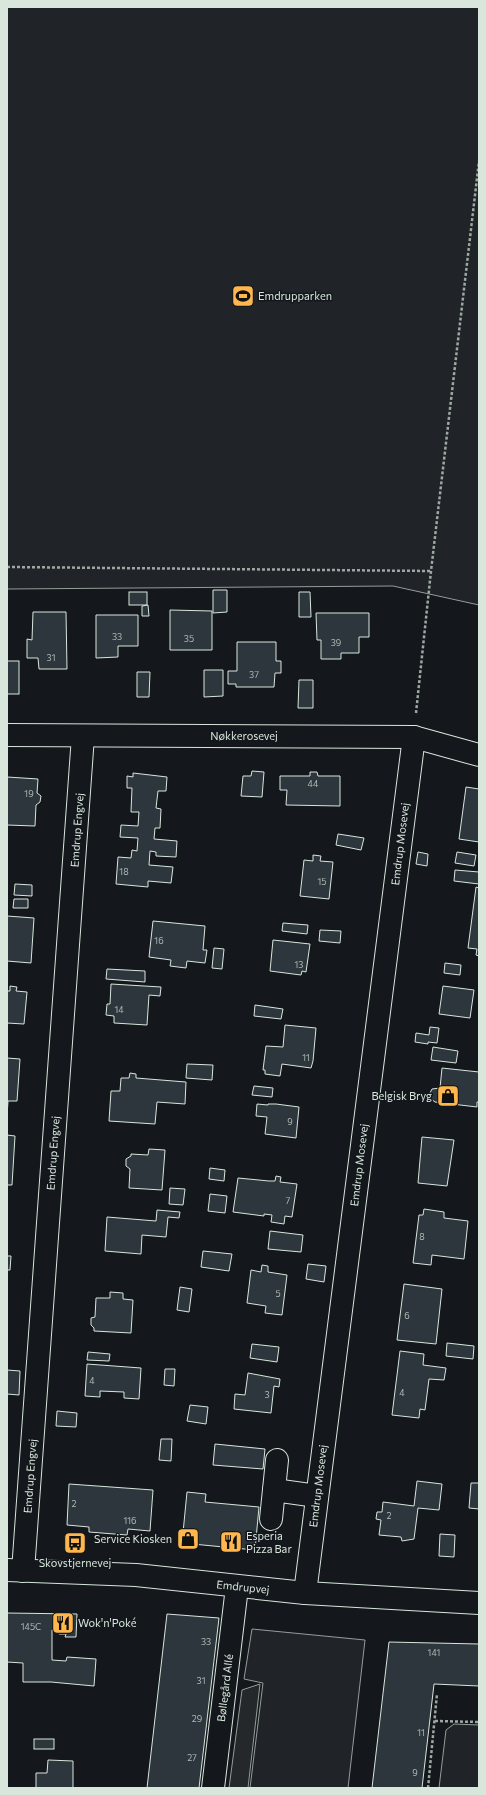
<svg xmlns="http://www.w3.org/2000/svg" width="486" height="1795" font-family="Commissioner,sans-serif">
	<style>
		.green { fill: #202428; stroke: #939e99 }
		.parking { fill: #24282b; stroke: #939e99 }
		.building { fill: #2c363c; stroke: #d8e6dc }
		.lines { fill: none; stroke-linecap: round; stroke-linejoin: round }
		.minor-casing { stroke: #d8e6dc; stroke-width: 24 }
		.path { stroke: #9da8a2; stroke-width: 2.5; stroke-dasharray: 3 2; stroke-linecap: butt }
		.minor { stroke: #14181c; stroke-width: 22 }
		.labels { text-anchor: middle; stroke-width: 3; stroke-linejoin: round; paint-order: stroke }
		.number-label { font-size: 9px; fill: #adbab4 }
		.poi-label { font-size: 11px; fill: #d8e6dc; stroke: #14181c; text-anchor: start }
		.street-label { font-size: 11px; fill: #d8e6dc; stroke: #14181c }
	</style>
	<rect width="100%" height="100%" fill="#14181c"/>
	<g class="green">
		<polygon points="7,7 479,7 479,605 393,586 7,589"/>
		<polygon points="252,1629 365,1640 348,1788 250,1788 263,1683 244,1679"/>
		<polygon points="454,1724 479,1725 479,1788 439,1788 446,1730"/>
	</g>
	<polygon class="parking" points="260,1684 248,1788 229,1788 242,1690"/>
	<g class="building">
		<polygon points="213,590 227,590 227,612 213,613"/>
		<rect x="129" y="592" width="18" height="13"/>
		<polygon points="299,592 310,592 311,617 299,617"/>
		<polygon points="148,605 149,616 142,616 142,606"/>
		<polygon points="170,610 212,611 212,650 170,650"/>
		<polygon points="33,612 66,612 67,669 39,669 38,658 27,658 27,639 32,640"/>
		<polygon points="316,613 369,613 369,637 359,637 359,653 341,653 341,659 321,659 321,640 317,640"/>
		<polygon points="96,615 138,615 138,646 118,646 118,657 96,658"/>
		<polygon points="237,642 276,642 276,661 281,661 281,673 275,673 274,687 236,687 236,684 228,684 228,671 237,671"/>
		<rect x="7" y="661" width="12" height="33"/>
		<polygon points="204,670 223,670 223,696 204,697"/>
		<polygon points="137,672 150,672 149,697 137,697"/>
		<polygon points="299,680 313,680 313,708 298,708"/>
		<polygon points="252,771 264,772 262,797 241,796 243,776 251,776"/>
		<polygon points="310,772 317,772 318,776 340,776 340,806 286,805 287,790 280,790 280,776 310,776"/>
		<polygon points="133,773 167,777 166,791 158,791 156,808 161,809 160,828 155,828 154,839 177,841 176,857 156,856 156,852 150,851 149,865 173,867 171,883 148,881 148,887 116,884 118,857 131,858 132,850 137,851 138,838 120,837 121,825 138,826 139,812 131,812 132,788 127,788 127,776 133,777"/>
		<polygon points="7,777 38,779 37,793 41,796 40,802 36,805 35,826 7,825"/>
		<polygon points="466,787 479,789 479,842 459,839"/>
		<polygon points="338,834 364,838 361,850 336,845"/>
		<polygon points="418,852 428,854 427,866 416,864"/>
		<polygon points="457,852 476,855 474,866 455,863"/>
		<polygon points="313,855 321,856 320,861 333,862 329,899 300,896 304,860 313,861"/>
		<polygon points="455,870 479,872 479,884 454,881"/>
		<polygon points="15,884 32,885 32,896 14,895"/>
		<polygon points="476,887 479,888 479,956 476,955 477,949 468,948"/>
		<polygon points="14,899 28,899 28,908 13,908"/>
		<polygon points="7,916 34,918 31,963 7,961"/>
		<polygon points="153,921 205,926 203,950 207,950 205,963 187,961 186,968 170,966 171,960 149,957"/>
		<polygon points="283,923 308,925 307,934 282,931"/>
		<polygon points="320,930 341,931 340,943 319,941"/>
		<polygon points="273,940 310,944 306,972 302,971 301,975 270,971"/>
		<polygon points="214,948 224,949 222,969 212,968"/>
		<polygon points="445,963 461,965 460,975 444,973"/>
		<polygon points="107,969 145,971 145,982 106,979"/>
		<polygon points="111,984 161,987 160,996 149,995 147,1025 114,1023 114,1016 106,1015 107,1004 110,1004"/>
		<polygon points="10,986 17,987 16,991 27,992 24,1024 7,1023 7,991 10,991"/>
		<polygon points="443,986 474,990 470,1018 439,1014"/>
		<polygon points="255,1005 283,1009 281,1019 254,1016"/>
		<polygon points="285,1025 316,1028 313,1061 311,1068 282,1064 280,1076 265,1074 265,1070 263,1070 266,1046 283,1047"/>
		<polygon points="430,1027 439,1028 437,1043 428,1042 428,1044 415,1042 416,1033 429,1035"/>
		<polygon points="433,1047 458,1051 456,1063 431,1060"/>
		<polygon points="7,1058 20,1059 17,1101 8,1101 7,1116"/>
		<polygon points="187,1064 213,1065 212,1080 186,1078"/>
		<polygon points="442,1068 479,1072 479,1102 477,1102 477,1107 435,1102 431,1099 429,1095 432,1089 440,1088"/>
		<polygon points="130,1073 136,1074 136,1078 186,1082 185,1104 157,1102 155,1124 109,1121 111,1091 120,1091 121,1078 129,1078"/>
		<polygon points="254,1086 273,1088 272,1097 252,1095"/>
		<polygon points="257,1104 268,1105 268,1104 276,1104 299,1107 296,1138 265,1134 267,1117 256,1116"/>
		<polygon points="7,1135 15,1136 12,1185 7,1185"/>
		<polygon points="422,1137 454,1140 447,1186 418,1183"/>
		<polygon points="149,1149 165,1150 162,1190 129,1188 130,1169 126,1166 126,1159 131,1156 131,1154 148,1155"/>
		<polygon points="210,1168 225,1170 224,1181 209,1179"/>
		<polygon points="276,1176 281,1177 280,1182 297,1184 292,1217 285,1216 284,1224 271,1222 272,1215 264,1214 264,1216 233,1212 238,1178 269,1181 275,1181"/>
		<polygon points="170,1188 185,1189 183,1205 169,1204"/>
		<polygon points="210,1194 227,1196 225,1213 208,1211"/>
		<polygon points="424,1209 444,1212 444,1218 468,1221 464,1259 432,1255 431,1265 413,1263 419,1215 423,1215"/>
		<polygon points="157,1210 180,1212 179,1218 168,1217 166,1237 142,1235 141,1254 105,1251 107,1217 156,1221"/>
		<polygon points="270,1231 303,1235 301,1252 268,1249"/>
		<polygon points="203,1251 232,1254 229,1271 201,1267"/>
		<polygon points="7,1256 11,1256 10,1270 7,1270"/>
		<polygon points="308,1264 326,1266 324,1282 306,1279"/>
		<polygon points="262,1265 268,1266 268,1272 287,1275 282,1315 265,1313 266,1306 247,1303 251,1270 261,1272"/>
		<polygon points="404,1284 442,1289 436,1344 397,1340"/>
		<polygon points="180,1287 192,1289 189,1312 177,1310"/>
		<polygon points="110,1292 123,1293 123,1299 133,1300 131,1333 94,1331 94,1328 91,1325 91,1318 95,1317 96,1298 110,1298"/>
		<polygon points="447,1343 474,1346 473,1359 446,1356"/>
		<polygon points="252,1344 279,1347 277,1362 250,1358"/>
		<polygon points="400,1351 424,1354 423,1365 446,1368 444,1380 429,1379 425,1410 420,1409 419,1418 392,1415"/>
		<polygon points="88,1352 110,1354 109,1361 87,1360"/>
		<polygon points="87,1364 141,1368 139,1399 124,1398 124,1392 100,1391 100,1397 85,1396"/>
		<polygon points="165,1369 175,1369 174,1386 164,1385"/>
		<polygon points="7,1370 20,1371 19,1395 7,1394"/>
		<polygon points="248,1373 280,1379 279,1387 274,1386 271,1413 234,1409 235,1394 245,1395"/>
		<polygon points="190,1405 208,1407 206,1424 187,1421"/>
		<polygon points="57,1411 77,1413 76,1427 56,1426"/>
		<polygon points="161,1439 172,1439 171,1461 159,1460"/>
		<polygon points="215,1444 265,1449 263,1469 213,1465"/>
		<polygon points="417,1481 442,1484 439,1510 418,1508 414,1539 402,1541 401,1537 379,1535 381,1520 376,1519 377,1512 382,1512 383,1502 414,1506"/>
		<polygon points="471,1483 479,1483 479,1509 469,1508"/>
		<polygon points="69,1484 153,1490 150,1531 128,1529 127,1535 89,1532 89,1527 67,1525"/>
		<polygon points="187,1492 206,1494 205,1502 259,1507 255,1550 182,1543"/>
		<polygon points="440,1534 455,1535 454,1557 439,1556"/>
		<polygon points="7,1613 77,1614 76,1637 65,1637 66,1634 59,1634 59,1630 52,1630 52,1660 66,1661 67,1657 96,1659 94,1686 51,1682 23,1682 23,1663 7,1662"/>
		<polygon points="167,1614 219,1618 199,1788 147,1788"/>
		<polygon points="389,1642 479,1644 479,1686 434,1684 422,1788 372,1788"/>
		<rect x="34" y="1739" width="20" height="10"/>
		<polygon points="48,1760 73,1761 73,1788 36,1788 36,1773 47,1773"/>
	</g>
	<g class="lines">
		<g class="minor-casing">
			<g id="minor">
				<polyline points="7,735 414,737 479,755"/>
				<polyline points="274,1490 317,1496"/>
				<polyline points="271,1519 277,1460"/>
				<polyline points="7,1570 136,1575 305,1593 479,1603"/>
				<polyline points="23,1571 83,736"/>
				<polyline points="305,1593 414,737"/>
				<polyline points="213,1788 237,1587"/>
			</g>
		</g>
		<g class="path">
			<polyline points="7,567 431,571"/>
			<polyline points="416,713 431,571 479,161"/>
			<polyline points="435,1721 479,1722"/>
			<polyline points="428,1788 437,1694"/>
		</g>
		<use href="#minor" class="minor"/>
	</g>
	<defs>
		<g id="stadium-square" transform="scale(1.15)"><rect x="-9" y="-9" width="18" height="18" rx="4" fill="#ffb74d" stroke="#14181c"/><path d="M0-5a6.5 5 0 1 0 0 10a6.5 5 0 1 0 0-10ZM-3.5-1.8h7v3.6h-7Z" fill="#111"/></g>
		<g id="shop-square" transform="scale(1.15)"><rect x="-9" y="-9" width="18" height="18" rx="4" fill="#ffb74d" stroke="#14181c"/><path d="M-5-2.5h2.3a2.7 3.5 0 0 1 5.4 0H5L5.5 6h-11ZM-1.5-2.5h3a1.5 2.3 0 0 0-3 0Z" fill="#111"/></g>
		<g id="restaurant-square" transform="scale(1.15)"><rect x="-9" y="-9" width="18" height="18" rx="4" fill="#ffb74d" stroke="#14181c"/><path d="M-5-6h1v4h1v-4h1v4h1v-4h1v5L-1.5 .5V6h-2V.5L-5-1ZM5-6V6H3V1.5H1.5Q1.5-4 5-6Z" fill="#111"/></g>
		<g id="bus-square" transform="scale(1.15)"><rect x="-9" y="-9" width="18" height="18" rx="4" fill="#ffb74d" stroke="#14181c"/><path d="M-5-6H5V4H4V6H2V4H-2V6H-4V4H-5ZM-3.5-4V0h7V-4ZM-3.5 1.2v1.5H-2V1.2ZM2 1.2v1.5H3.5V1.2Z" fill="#111"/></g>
	</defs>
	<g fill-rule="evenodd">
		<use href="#stadium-square" x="243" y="296"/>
		<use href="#shop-square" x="448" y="1096"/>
		<use href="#shop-square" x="188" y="1539"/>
		<use href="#restaurant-square" x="231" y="1542"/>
		<use href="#bus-square" x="75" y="1543"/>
		<use href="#restaurant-square" x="63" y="1623"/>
	</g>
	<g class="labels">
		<g class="number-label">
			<text x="117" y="640">33</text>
			<text x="189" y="642">35</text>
			<text x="336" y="646">39</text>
			<text x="51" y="661">31</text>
			<text x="254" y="678">37</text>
			<text x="313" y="787">44</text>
			<text x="29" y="797">19</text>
			<text x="124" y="875">18</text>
			<text x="322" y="885">15</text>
			<text x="159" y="944">16</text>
			<text x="299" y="968">13</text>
			<text x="119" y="1013">14</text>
			<text x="306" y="1061">11</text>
			<text x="290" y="1125">9</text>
			<text x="288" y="1204">7</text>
			<text x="422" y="1240">8</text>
			<text x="278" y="1297">5</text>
			<text x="407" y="1319">6</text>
			<text x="92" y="1384">4</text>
			<text x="402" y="1396">4</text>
			<text x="267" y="1398">3</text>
			<text x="74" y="1507">2</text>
			<text x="389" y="1519">2</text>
			<text x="130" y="1524">116</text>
			<text x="31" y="1630">145C</text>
			<text x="206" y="1645">33</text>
			<text x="434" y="1656">141</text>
			<text x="201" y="1684">31</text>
			<text x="197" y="1722">29</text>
			<text x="421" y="1736">11</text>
			<text x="192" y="1761">27</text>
			<text x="415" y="1776">9</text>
		</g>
		<g class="poi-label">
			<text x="258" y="300">Emdrupparken</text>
			<text x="432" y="1100" text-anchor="end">Belgisk Bryg</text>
			<text x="246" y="1540">Esperia<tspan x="246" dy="13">Pizza Bar</tspan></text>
			<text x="172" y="1543" text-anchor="end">Service Kiosken</text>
			<text x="75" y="1567" text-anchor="middle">Skovstjernevej</text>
			<text x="78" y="1627">Wok'n'Poké</text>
		</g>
		<g class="street-label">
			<text x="244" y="740">Nøkkerosevej</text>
			<text transform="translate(77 830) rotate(-86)" y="4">Emdrup Engvej</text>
			<text transform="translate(400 844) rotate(-83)" y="4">Emdrup Mosevej</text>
			<text transform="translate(53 1153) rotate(-86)" y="4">Emdrup Engvej</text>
			<text transform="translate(359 1165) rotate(-83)" y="4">Emdrup Mosevej</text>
			<text transform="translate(30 1476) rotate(-86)" y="4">Emdrup Engvej</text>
			<text transform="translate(318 1486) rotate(-83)" y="4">Emdrup Mosevej</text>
			<text transform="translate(243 1587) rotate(6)" y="4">Emdrupvej</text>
			<text transform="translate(225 1688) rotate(-83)" y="4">Bøllegård Allé</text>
		</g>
	</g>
	<rect width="486" height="1795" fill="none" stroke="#d8e6dc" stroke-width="16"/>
</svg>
